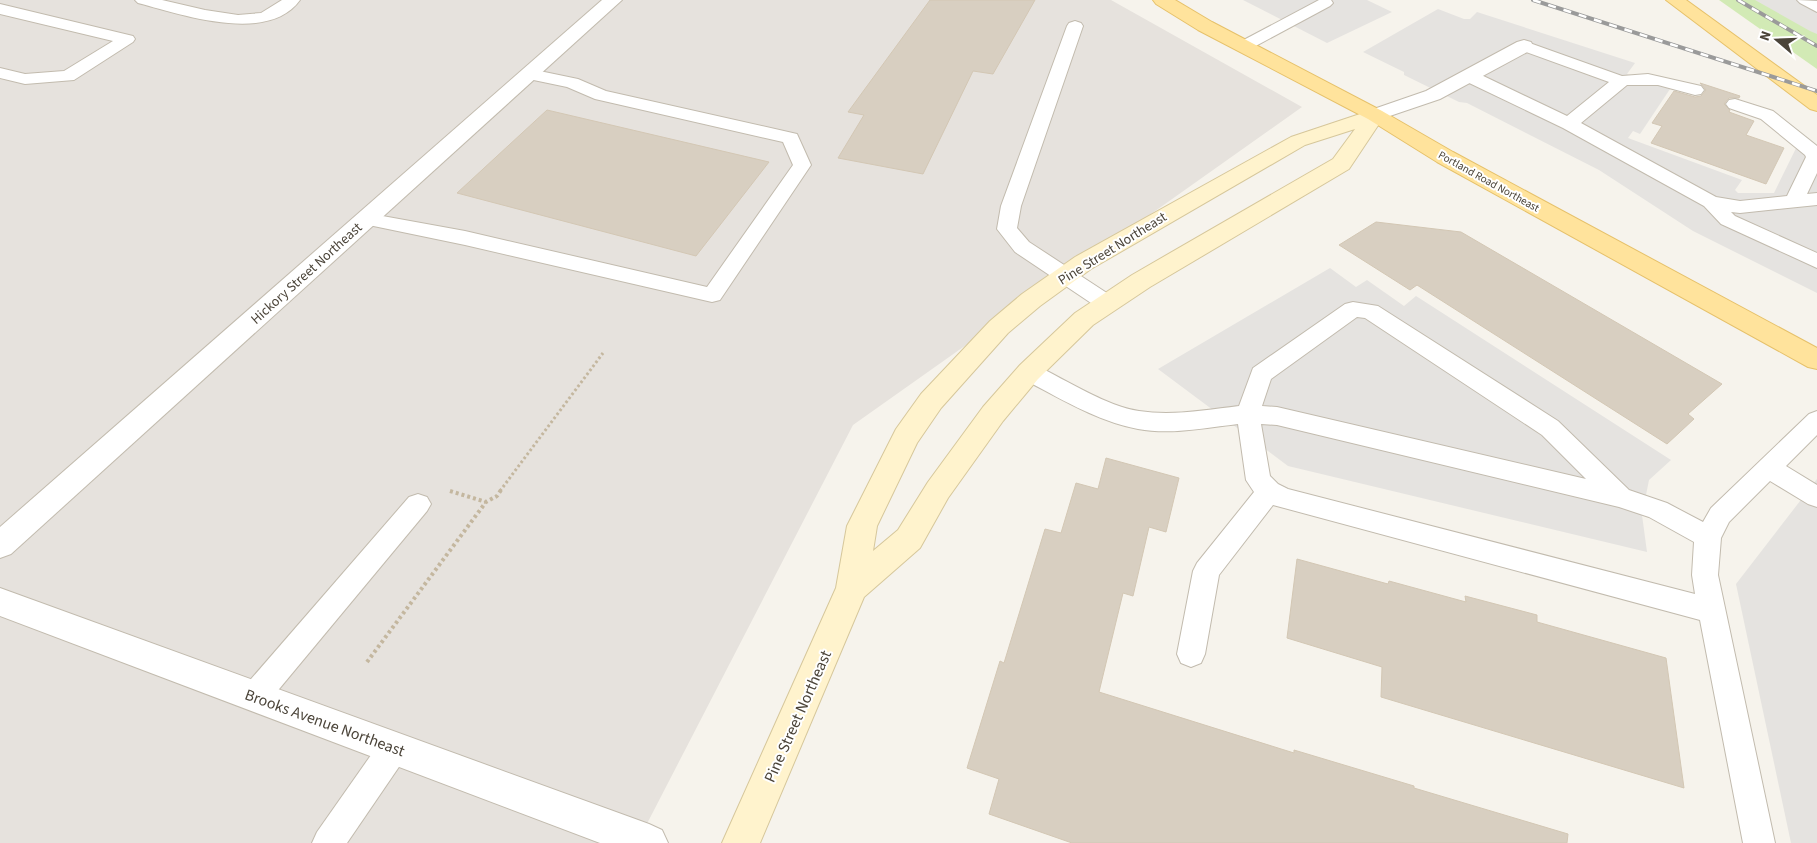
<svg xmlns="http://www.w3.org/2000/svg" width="1817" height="843" font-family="'Source Sans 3',sans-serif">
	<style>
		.industrial { fill: #e6e2dd }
		.green { fill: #d2eab5 }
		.parking { fill: #e5e3e0 }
		.building { fill: #d8cfc1; stroke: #d3c7b4 }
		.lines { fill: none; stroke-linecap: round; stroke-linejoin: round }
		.lane-casing { stroke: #c2bbae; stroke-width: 2 }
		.street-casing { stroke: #c2bbae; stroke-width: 2 }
		.secondary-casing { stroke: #d6c79b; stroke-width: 2 }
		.primary-casing { stroke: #e6c16a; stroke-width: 2 }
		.path-far1 { stroke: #c4b79f; stroke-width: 3; stroke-dasharray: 2.5 2.5; stroke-linecap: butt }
		.path { stroke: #c4b79f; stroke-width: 4; stroke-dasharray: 3 3; stroke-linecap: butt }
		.lane { fill: #fff; fill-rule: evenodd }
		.street { fill: #fff; fill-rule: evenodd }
		.secondary { fill: #fff3cd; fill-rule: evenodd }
		.primary { fill: #ffe39c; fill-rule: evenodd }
		.rail-casing { stroke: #9a9a9a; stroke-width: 4 }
		.rail { stroke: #fff; stroke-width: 2.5; stroke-dasharray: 8; stroke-linecap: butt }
		.labels { text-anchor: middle; stroke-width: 4; stroke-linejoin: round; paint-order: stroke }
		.far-street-label { font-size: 11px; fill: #4b4439; stroke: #fff }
		.street-label { font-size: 14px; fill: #4b4439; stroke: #fff }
		.near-street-label { font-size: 16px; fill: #4b4439; stroke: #fff }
	</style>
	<rect width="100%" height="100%" fill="#f6f3ec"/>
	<polygon class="industrial" points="0,0 1111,0 1302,107 853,425 637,843 0,843"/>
	<polygon class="green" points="1719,0 1817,0 1817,69"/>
	<g class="parking">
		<polygon points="1243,0 1367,0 1392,12 1327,43"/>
		<polygon points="1755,0 1817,0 1817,34 1810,31"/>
		<polygon points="1438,9 1464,19 1470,19 1477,12 1635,63 1627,74 1670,89 1640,134 1633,131 1628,138 1742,180 1735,190 1738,193 1774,193 1803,134 1817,145 1817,293 1693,231 1599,170 1467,103 1459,102 1404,75 1404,72 1363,52"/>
		<polygon points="1330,268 1356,287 1367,280 1404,306 1416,296 1671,460 1649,480 1642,515 1647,552 1288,466 1158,369"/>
		<polygon points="1817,479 1817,843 1791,843 1736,584"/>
	</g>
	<g class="building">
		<polygon points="930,0 1035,0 993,74 973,71 923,174 838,158 864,115 848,112"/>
		<polygon points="1700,83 1740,96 1739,98 1729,98 1724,104 1730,110 1729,112 1754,121 1746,135 1784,148 1766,184 1651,143 1662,126 1652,123 1674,91 1695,97 1701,96 1706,90"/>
		<polygon points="547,110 769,162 696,256 457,193"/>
		<polygon points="1376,222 1461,232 1722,384 1688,414 1694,419 1667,444 1417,285 1410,290 1339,245"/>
		<polygon points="1106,458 1179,478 1166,532 1149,527 1133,596 1123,593 1099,692 1294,753 1294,750 1414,786 1414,788 1568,834 1567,843 1072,843 989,814 999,779 967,768 1000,661 1004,663 1045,529 1061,533 1076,483 1098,489"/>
		<polygon points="1297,559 1388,584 1389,581 1466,602 1465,596 1537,615 1537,622 1666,658 1684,788 1381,697 1382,667 1287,638"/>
	</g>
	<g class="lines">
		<g class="lane-casing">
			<g id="lane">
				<path d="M 135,0 L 162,0 L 205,10 L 238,15 L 261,13 L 282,0 L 300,0 C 268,45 180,14 138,3 Z"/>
				<polygon points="1319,0 1331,0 1333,3 1330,6 1250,49 1238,49 1236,46 1238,43"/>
				<polygon points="1797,0 1817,1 1817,12 1800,3"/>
				<polygon points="0,4 133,36 135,39 133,42 74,80 25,84 0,78 0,68 25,74 64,71 113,41 0,14"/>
				<polygon points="1075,21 1081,23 1083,26 1021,206 1017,228 1029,242 1116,299 1119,304 1116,309 1108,311 1100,309 1015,252 997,229 1001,206 1067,26 1069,23"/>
				<polygon points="1524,41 1622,76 1648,74 1701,86 1704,90 1701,94 1695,95 1658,85 1627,85 1581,123 1716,197 1740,201 1787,196 1806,157 1805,155 1761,119 1729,108 1726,104 1729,100 1735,99 1773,111 1817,146 1817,173 1807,194 1817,193 1817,205 1740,213 1731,212 1735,216 1817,253 1817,268 1721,224 1704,206 1563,128 1463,80 1461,76 1463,72 1475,72 1567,116 1609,82 1518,49 1516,46 1518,43"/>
				<polygon points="530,69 578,79 606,91 797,134 811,165 720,300 712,302 465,245 359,223 356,219 359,215 366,213 465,231 707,287 793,165 783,142 595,99 567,87 524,78 522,74 524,70"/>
				<path d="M 1353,302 L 1378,306 L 1558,421 L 1629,490 L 1667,503 L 1703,522 L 1711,508 L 1809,414 L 1817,411 L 1817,435 L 1786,466 L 1817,485 L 1817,507 L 1808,504 L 1770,481 L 1729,522 L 1721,538 L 1718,575 L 1775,843 L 1743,843 L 1700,620 L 1273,505 L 1219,575 L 1205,654 L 1201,663 L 1191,667 L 1181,663 L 1177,654 L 1193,571 L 1197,563 L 1254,492 L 1246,480 L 1238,424 C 1205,428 1170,435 1138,429 C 1096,421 1058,397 1021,378 L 1018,372 L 1021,366 L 1029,364 L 1037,366 C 1066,380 1108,407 1139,411 C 1172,416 1206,410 1239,406 L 1253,368 L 1345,304 ZM 1357,317 L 1365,318 L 1542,435 L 1586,479 L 1277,407 L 1262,406 L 1271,379 ZM 1261,424 L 1277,425 L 1619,507 L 1649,517 L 1694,542 L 1692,575 L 1695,594 L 1288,489 L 1278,484 L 1270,476 Z"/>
				<polygon points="418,494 427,497 431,504 427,511 265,706 255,710 245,706 240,696 245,686 409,497"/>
				<polygon points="394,733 405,738 409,748 405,758 347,843 312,843 317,832 383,738"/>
			</g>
		</g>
		<g class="street-casing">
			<g id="street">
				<polygon points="602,0 622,0 11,554 0,558 0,527"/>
				<polygon points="1524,40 1531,42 1533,46 1531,50 1440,99 1375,121 1368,119 1365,115 1368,111 1426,91 1517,42"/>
				<polygon points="0,588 649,824 662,830 668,843 600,843 0,616"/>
			</g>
		</g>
		<g class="secondary-casing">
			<path id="secondary" d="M 1375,109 L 1382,111 L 1385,115 L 1349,169 L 1150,287 L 1093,325 L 1038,379 L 1003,421 L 948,498 L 920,548 L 864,597 L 760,843 L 722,843 L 836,588 L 847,526 L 896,429 L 921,394 L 990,321 L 1022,294 L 1075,257 L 1291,137 ZM 1355,129 L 1333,159 L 1132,275 L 1075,313 L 1020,365 L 983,407 L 928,482 L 898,530 L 873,551 L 877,526 L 917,443 L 941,408 L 1008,333 L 1040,306 L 1091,269 L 1305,145 Z"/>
		</g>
		<g class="primary-casing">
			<g id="primary">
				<polygon points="1153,0 1175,0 1212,22 1382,111 1453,152 1817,348 1817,369 1808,367 1437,162 1368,119 1198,30 1156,4"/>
				<polygon points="1666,0 1686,0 1817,95 1817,111 1810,109"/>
			</g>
		</g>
		<polyline class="path-far1" points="500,491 603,353"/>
		<g class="path">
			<polyline points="450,491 486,502"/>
			<polyline points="367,662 486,502 497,496 501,490"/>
		</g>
		<use href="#lane" class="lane"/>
		<use href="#street" class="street"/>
		<use href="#secondary" class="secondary"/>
		<use href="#primary" class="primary"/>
		<g class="rail-casing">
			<g id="rail">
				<polyline points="1533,0 1817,91"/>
				<polyline points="1738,0 1817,46"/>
			</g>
		</g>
		<use href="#rail" class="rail"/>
	</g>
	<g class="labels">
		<g class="far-street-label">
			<text transform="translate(1489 181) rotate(29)" y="4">Portland Road Northeast</text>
		</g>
		<g class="street-label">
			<text transform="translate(1112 248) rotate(-32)" y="5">Pine Street Northeast</text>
			<text transform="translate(306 273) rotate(-42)" y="5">Hickory Street Northeast</text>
		</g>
		<g class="near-street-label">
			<text transform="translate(797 716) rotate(-66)" y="6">Pine Street Northeast</text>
			<text transform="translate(325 722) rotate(20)" y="6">Brooks Avenue Northeast</text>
		</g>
	</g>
	<g transform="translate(1777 40) rotate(289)" stroke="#ffffff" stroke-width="4" paint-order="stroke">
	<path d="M0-4L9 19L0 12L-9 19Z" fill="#4b4439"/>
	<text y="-8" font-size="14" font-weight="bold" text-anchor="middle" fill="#4b4439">N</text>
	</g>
</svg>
